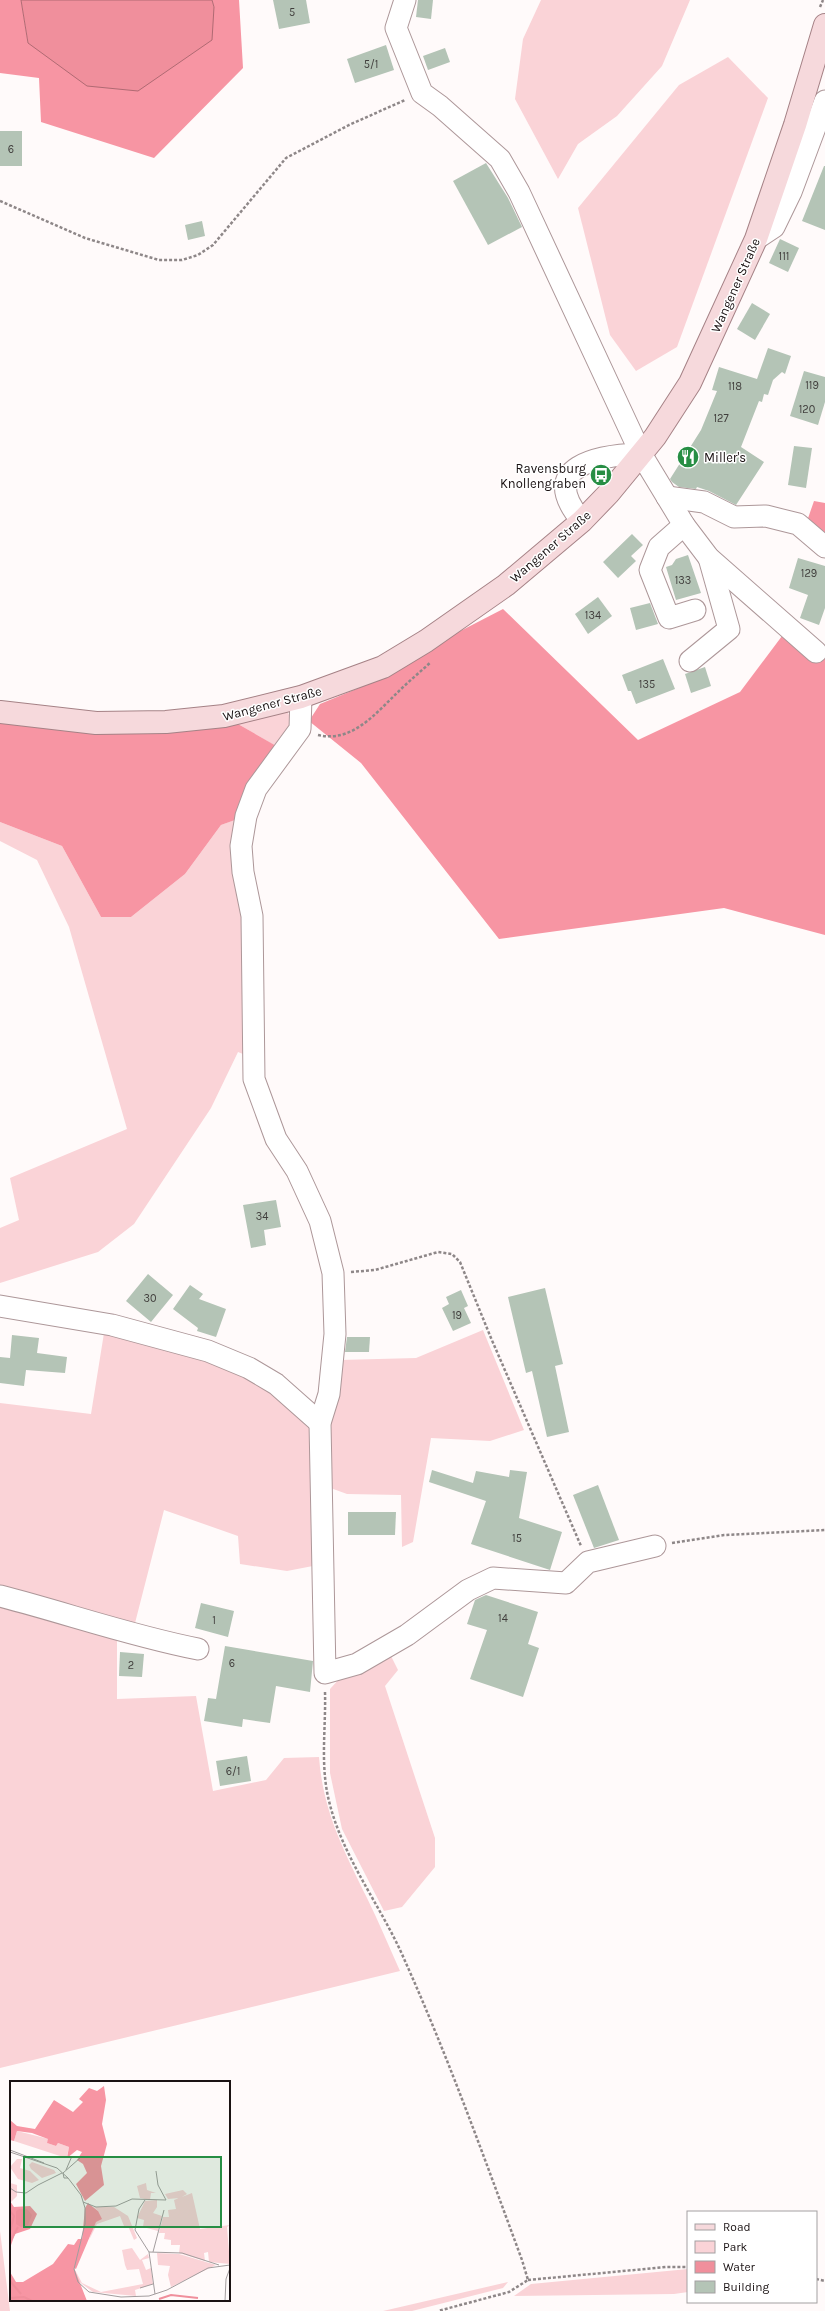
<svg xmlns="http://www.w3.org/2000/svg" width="825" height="2311" font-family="Karla,sans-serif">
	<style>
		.green { fill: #fad3d7 }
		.forest { fill: #f795a3 }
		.water { fill: #f08f9c; stroke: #b06a73 }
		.building { fill: #b4c4b6 }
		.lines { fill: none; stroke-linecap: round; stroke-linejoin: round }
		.minor-casing { stroke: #ad9799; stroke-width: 23 }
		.major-casing { stroke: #a58286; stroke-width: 24 }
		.path { stroke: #8e8788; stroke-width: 2.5; stroke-dasharray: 3 2; stroke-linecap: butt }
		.minor { stroke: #fff; stroke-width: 21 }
		.major { stroke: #f6d9dc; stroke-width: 22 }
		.labels { text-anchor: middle; stroke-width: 3; stroke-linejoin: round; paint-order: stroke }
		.number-label { font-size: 11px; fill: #403e3c }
		.street-label { font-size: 13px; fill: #1a1213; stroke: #fff }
		.poi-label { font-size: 13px; fill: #1a1213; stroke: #fff; text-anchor: start }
		.inset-river { fill: none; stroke: #f08f9c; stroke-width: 2 }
		.inset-road { fill: none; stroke: #a39d9e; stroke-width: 1 }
		.view { fill: #278e44; fill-opacity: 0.15; stroke: #278e44; stroke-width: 2 }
		.inset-edge { fill: none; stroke: #1a1213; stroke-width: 2 }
	</style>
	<rect width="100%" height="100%" fill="#fffafa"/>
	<g class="green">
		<polygon points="541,0 690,0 662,66 617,116 578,144 558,179 515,99 523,39"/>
		<polygon points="728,57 768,98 677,347 636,371 610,335 578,208 679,85"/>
		<polygon points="287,711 293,722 279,748 235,722"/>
		<polygon points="237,819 247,924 248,1056 238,1052 211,1108 134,1224 98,1252 0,1283 0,1228 19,1220 10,1178 127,1129 69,927 37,860 0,841 0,822 62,846 101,917 131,917 185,874 221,825"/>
		<polygon points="483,1330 524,1430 490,1441 431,1438 413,1542 402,1547 401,1495 347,1494 325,1486 327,1435 340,1360 416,1358"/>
		<polygon points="104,1333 207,1359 278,1392 308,1426 313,1443 318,1565 287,1571 240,1564 238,1536 164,1510 134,1627 0,1592 0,1403 91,1414"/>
		<path d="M 0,1602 L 117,1634 L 117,1699 L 196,1696 L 213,1791 L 266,1780 L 284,1758 L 319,1757 C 323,1812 344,1851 367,1898 C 379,1922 389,1947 400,1971 L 0,2068 Z"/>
		<polygon points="390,1654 398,1670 385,1686 435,1838 435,1867 402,1907 384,1911 342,1829 330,1773 330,1689 341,1677"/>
		<polygon points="0,2231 10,2311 0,2311"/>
		<polygon points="688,2269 688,2292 674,2294 514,2296 531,2284"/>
		<polygon points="508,2282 503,2288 412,2311 383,2311"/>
	</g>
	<g class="forest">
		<polygon points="0,0 21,0 28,43 214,7 212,0 239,0 243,68 154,158 41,122 39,78 0,73"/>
		<polygon points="814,501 825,503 825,542 806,524"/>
		<polygon points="503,609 638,740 740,692 791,624 825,646 825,935 724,908 499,939 361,763 309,721 320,704 388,676 443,640"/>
		<polygon points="0,712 224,716 285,751 246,816 221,825 185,874 131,917 101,917 62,846 0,822"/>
	</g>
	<polygon class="water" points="21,0 212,0 214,7 212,40 138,91 87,86 28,43"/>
	<g class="building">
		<polygon points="273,0 306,0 310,23 279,29"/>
		<polygon points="418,0 433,0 431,19 416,17"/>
		<polygon points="386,45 394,70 355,83 347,59"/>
		<polygon points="445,48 450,62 428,70 423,56"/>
		<rect x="0" y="131" width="22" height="35"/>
		<polygon points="486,163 508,198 522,227 488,245 453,181"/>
		<polygon points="824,166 825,166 825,230 802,221"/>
		<polygon points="202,221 205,236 188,240 185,225"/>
		<polygon points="780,239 799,248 788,272 769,263"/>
		<polygon points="752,303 770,314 755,340 737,329"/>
		<polygon points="768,348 791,356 785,374 782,372 773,380 768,395 764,394 762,402 759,401 741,447 764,462 736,505 709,491 697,487 696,489 679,487 672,482 670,479 701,430 717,391 712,390 719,367 757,379"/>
		<polygon points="804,371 825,377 825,402 818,425 790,416"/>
		<polygon points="794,446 812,448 806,488 788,485"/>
		<polygon points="632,534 643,545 631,556 636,561 618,578 603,562"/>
		<polygon points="688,555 701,593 676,600 666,567 672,565 676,559"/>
		<polygon points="798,558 825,566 825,608 819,625 800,618 808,595 789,588"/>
		<polygon points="598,597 612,616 588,634 575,614"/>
		<polygon points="650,603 658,624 636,630 630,608"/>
		<polygon points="663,659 675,689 636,704 631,691 628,691 622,675"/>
		<polygon points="705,667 711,686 691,693 685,674"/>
		<polygon points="276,1200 281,1227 264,1230 266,1245 251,1248 243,1205"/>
		<polygon points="148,1274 173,1295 151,1322 126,1301"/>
		<polygon points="190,1285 203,1294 199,1299 226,1309 216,1337 197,1331 198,1328 173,1309"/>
		<polygon points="545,1288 563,1364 555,1366 569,1432 547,1437 532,1371 526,1373 508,1297"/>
		<polygon points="461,1290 468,1306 464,1308 471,1323 453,1331 442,1308 449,1304 446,1297"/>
		<polygon points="12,1335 39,1338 37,1353 67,1357 65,1373 26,1370 24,1386 0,1383 0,1357 10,1358"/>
		<polygon points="347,1337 370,1337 369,1352 345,1352"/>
		<polygon points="432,1470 473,1483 476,1471 509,1477 510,1470 527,1472 519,1518 562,1532 550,1570 471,1544 486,1501 429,1482"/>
		<polygon points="598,1485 619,1540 594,1548 573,1495"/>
		<polygon points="348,1512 396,1512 395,1535 348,1535"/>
		<polygon points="486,1595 538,1612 528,1644 539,1648 523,1697 470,1679 487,1630 467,1624 475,1600"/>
		<polygon points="201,1603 234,1611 228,1637 195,1628"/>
		<polygon points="225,1646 313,1661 310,1692 276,1686 270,1723 243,1719 242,1727 204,1721 208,1698 216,1699"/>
		<polygon points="120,1652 144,1654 142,1677 119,1676"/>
		<polygon points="247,1756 251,1781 220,1786 216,1761"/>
	</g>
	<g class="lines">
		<g class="minor-casing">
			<g id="minor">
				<polyline points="405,0 396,28 422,93 440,106 500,159 519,192 635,441"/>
				<polyline points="756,239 774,227 791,192 825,101"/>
				<polyline points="667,497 704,502 734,517 766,516 798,524 825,547"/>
				<path d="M 582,521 C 535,466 599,455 641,454 L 684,525 L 709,558 L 816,652"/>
				<polyline points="684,525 659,547 650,570 669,618 695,610"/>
				<polyline points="690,661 729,629 709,558"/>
				<polyline points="301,697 300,729 256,789 246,816 241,846 243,872 252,916 254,1079 276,1139 297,1171 320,1221 333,1273 335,1334 329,1394 320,1423 325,1673 357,1664 407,1635 468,1590 493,1578 566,1583 588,1562 655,1546"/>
				<polyline points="0,1306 112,1325 208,1351 249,1368 276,1384 320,1423"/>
				<path d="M 0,1596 C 66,1613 131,1636 198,1649"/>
			</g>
		</g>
		<g class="major-casing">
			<polyline id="major" points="0,712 96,723 166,722 224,716 301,697 383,667 426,641 506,585 582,521 609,493 655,437 690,383 756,239 795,125 825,25"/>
		</g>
		<g class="path">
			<polyline points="820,7 823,0"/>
			<polyline points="0,201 85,238 159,260 182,260 198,255 213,245 286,158 349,125 405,100"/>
			<path d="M 318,735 C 352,743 375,714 397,693 C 408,682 420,672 431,662"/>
			<polyline points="351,1272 375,1270 438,1252 452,1254 460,1262 491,1338 581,1546"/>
			<polyline points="672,1543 724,1535 825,1530"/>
			<path d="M 325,1692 C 326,1728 320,1765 329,1801 C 343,1859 382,1907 405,1961 C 449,2059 485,2160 522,2260 L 528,2280 L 509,2292 L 438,2311"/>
			<polyline points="816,2279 825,2281"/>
			<polyline points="528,2280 666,2267 688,2267"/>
		</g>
		<use href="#minor" class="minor"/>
		<use href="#major" class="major"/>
	</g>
	<defs>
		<g id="restaurant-disc" transform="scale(1.15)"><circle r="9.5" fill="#278e44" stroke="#fff"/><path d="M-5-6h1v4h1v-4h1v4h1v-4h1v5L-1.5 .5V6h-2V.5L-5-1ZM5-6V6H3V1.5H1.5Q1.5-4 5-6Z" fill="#fff"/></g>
		<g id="bus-disc" transform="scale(1.15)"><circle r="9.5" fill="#278e44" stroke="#fff"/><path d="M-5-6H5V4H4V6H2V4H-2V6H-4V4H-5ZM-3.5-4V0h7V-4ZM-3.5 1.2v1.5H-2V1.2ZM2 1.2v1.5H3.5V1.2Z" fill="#fff"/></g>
	</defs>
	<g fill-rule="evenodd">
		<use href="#restaurant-disc" x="688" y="457"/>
		<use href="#bus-disc" x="601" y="475"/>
	</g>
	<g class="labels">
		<g class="number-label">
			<text x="292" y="16">5</text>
			<text x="371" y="68">5/1</text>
			<text x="11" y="153">6</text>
			<text x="784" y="260">111</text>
			<text x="812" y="389">119</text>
			<text x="735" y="390">118</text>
			<text x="807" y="413">120</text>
			<text x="721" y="422">127</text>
			<text x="809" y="577">129</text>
			<text x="683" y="584">133</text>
			<text x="593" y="619">134</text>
			<text x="647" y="688">135</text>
			<text x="262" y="1220">34</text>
			<text x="150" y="1302">30</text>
			<text x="457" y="1319">19</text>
			<text x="517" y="1542">15</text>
			<text x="503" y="1622">14</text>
			<text x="214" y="1624">1</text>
			<text x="232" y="1667">6</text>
			<text x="131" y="1669">2</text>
			<text x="233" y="1775">6/1</text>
		</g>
		<g class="street-label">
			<text transform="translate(735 285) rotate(-66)" y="5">Wangener Straße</text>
			<text transform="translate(550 546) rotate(-41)" y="5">Wangener Straße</text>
			<text transform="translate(272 703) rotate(-15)" y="5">Wangener Straße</text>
		</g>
		<g class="poi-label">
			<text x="704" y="462">Miller's</text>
			<text x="586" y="473" text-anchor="end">Ravensburg<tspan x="586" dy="15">Knollengraben</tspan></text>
		</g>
	</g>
	<g transform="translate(10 2081)">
		<rect width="220" height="220" fill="#fffafa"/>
		<path d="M 7,50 L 39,58 L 37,62 L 46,65 L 48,62 L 59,66 L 57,75 L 50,75 L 4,60 ZM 7,78 L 12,78 L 10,87 L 20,90 L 29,99 L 22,102 L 8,98 L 0,86 ZM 22,81 L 44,89 L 46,92 L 32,97 L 21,88 L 19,84 ZM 0,102 L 7,104 L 7,115 L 1,121 ZM 136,102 L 137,109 L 146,112 L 141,112 L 140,119 L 130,117 L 127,105 ZM 173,109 L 177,113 L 170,117 L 158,118 L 155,113 ZM 182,112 L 190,148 L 220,144 L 217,146 L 220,183 L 199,181 L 198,171 L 194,172 L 195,180 L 169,172 L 170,164 L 161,164 L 161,159 L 154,158 L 155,152 L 149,152 L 153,136 L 159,136 L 158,129 L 166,128 L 164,119 ZM 147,119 L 147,126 L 143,132 L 152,135 L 148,150 L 133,146 L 134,139 L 127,137 L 135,120 ZM 84,126 L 104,126 L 118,135 L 127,157 L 124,159 L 118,145 L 114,145 L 110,135 L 87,143 L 79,159 L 88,130 ZM 122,167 L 130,179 L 138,173 L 139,177 L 132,179 L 136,189 L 141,187 L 143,203 L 125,209 L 126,215 L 83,211 L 68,200 L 64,187 L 72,202 L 91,211 L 133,203 L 129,188 L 117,189 L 115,184 L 112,169 ZM 147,172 L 169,173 L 206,184 L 161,206 L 158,194 L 160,185 L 148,184 Z" fill="#fad3d7"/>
		<path d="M 94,5 L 96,19 L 92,43 L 97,63 L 91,85 L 94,104 L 75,120 L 66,103 L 77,92 L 73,83 L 67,79 L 72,71 L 67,69 L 57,77 L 59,66 L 48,62 L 46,65 L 37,62 L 38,58 L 22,52 L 7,50 L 4,60 L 0,59 L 0,39 L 7,45 L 25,48 L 44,19 L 63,31 L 73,21 L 69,18 L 79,7 L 87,10 ZM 0,120 L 4,126 L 20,125 L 27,133 L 20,148 L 5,153 L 0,167 ZM 9,128 L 15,128 L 18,144 L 13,144 ZM 78,122 L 88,130 L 92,138 L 86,141 L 66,188 L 64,187 L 77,220 L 0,220 L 0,191 L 6,201 L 13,201 L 43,183 L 58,163 L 64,164 L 68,158 L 72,158 L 75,127 Z" fill="#f795a3" fill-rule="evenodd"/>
		<path d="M 9,128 L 17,128 L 22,134 L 18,144 L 11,146 L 6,143 L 6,130 Z" fill="#f08f9c"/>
		<path class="inset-river" d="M 0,130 L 4,135 L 0,150M 0,161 L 8,146M 0,200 L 11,213M 0,217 L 14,216 L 22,220M 149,218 L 161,214 L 188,217"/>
		<path class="inset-road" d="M 0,69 L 34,82M 0,71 L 47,87 L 58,97 L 71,114 L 75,127 L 75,143 L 64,188 L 68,201 L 79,211 L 111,216 L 139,215 L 157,209 L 198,187 L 220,184M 56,89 L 62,75M 58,97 L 54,97 L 53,92 L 70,77M 0,107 L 6,111 L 16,112 L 28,104 L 52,92M 135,119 L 129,128 L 125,149 L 139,171 L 145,213M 73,121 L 86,126 L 106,125 L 122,118 L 156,119 L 148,104 L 146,90M 139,171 L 172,172 L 209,184M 143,171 L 154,129M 130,207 L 143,203M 215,220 L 216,198 L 220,187"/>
		<path class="view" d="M 14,76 L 211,76 L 211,146 L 14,146 Z"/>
		<rect width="220" height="220" class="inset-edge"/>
	</g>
	<rect x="687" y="2211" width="130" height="92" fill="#ffffff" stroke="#a3a0a1"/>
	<rect x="695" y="2224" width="20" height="6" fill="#f6d9dc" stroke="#a3a0a1"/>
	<text x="723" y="2231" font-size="12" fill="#1a1213">Road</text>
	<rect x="695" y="2241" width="20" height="12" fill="#fad3d7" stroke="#a3a0a1"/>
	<text x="723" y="2251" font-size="12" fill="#1a1213">Park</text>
	<rect x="695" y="2261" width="20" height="12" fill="#f08f9c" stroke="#a3a0a1"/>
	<text x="723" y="2271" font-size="12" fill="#1a1213">Water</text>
	<rect x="695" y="2281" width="20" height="12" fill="#b4c4b6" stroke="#a3a0a1"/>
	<text x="723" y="2291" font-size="12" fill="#1a1213">Building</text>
</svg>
